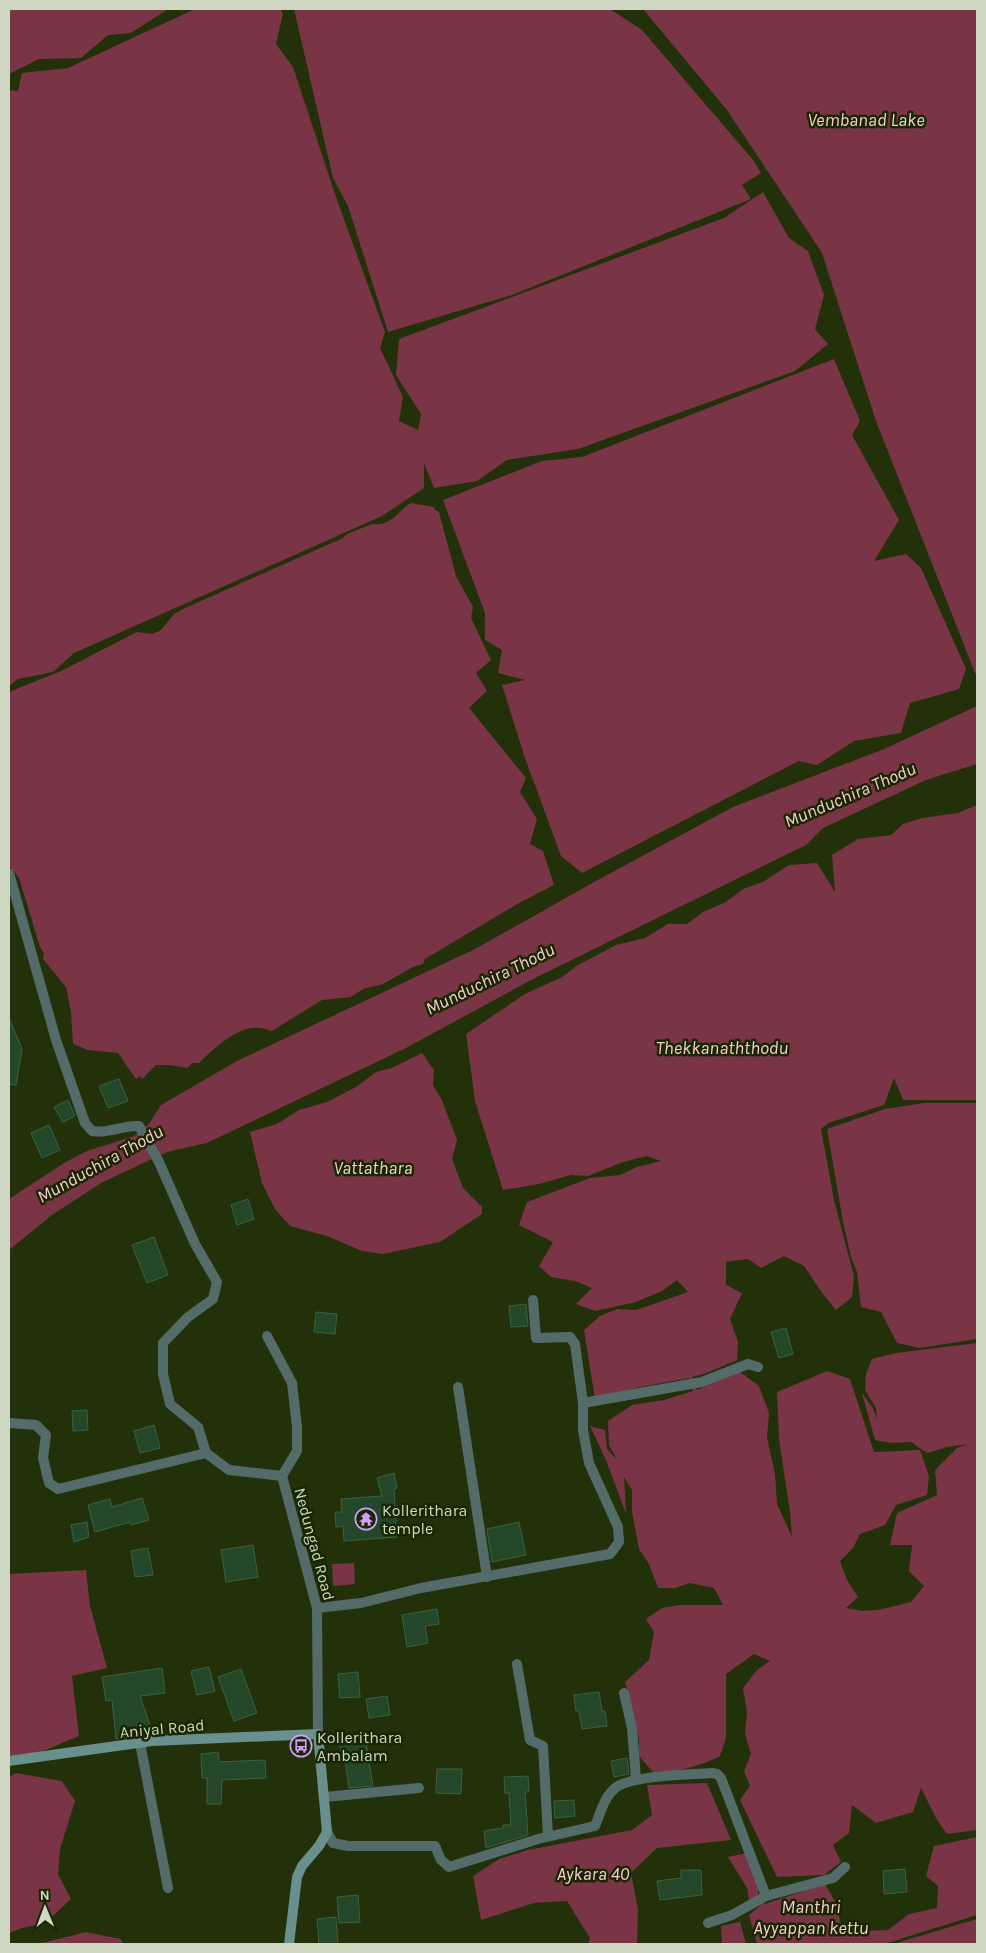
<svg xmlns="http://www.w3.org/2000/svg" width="986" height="1953" font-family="Karla,sans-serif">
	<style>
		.water { fill: #793545 }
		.building { fill: #24472a; stroke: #3d6042 }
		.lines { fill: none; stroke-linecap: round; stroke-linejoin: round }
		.street { stroke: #546c69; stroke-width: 10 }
		.secondary { stroke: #69908c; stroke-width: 10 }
		.labels { text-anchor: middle; stroke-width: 5; stroke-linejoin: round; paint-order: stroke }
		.poi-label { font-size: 16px; fill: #cdd7c1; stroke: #192701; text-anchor: start }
		.street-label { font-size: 16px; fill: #cdd7c1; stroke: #192701 }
		.water-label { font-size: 18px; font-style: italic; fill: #f7cbd2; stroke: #192701 }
	</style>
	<rect width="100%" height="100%" fill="#22310a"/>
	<g class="water">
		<polygon points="9,9 168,9 131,33 108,35 81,58 39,59 9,74"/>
		<polygon points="195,9 280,9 283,14 276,44 293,67 337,200 385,332 380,348 403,397 399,421 418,430 421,414 396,375 399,339 724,218 763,192 789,238 808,251 824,295 815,329 828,344 795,371 578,449 507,460 477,481 434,488 424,463 424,488 382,516 74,653 53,672 18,679 9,686 9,90 18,91 22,73 68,68"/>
		<polygon points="294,9 610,9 642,30 753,160 761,173 742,185 751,199 512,295 388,332 348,206 333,178"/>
		<polygon points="643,9 977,9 977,678 876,421 822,253 727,110"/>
		<polygon points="834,359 860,421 852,435 899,520 874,561 906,554 921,568 966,669 959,689 910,703 901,733 854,741 817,765 799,761 582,873 561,856 525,758 502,685 525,680 498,673 502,650 485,640 485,613 443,500 542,461 582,457"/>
		<path d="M 411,503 L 434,507 L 435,510 L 439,512 L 456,576 L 473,607 L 471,618 L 491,660 L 476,673 L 487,691 L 469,708 L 526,778 L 520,792 L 537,819 L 530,844 L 543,851 L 554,885 L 519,903 L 425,959 L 423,964 L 413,967 L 383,984 L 363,989 L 351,997 L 322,1000 L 272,1031 C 266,1029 259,1027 252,1028 C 235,1029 211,1051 199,1063 L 192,1063 L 187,1068 L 170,1065 L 156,1065 L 142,1079 L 140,1076 L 136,1079 L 118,1053 L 88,1050 L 73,1044 L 71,1012 L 66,987 L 43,959 L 44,953 L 40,947 L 19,878 L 9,865 L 9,692 L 61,671 L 137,632 L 152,634 L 161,630 L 174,614 L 183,609 L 343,538 L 347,534 L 372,524 C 390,527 398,511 411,503 Z"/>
		<polygon points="977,706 977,764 926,780 823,828 806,845 531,980 406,1048 207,1143 167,1152 101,1183 52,1215 9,1250 9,1199 64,1163 87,1151 134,1136 149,1124 161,1105 237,1061 475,949 596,881 733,807 884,749"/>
		<path d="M 977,805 L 977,1100 L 903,1100 L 894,1078 L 884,1105 L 828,1123 L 821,1129 L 834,1200 L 854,1276 L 852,1297 L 836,1310 L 822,1293 L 804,1266 L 784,1256 L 761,1268 L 748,1259 L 726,1262 L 726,1285 L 742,1293 L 730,1319 L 738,1342 L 737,1360 L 704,1374 L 692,1377 L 697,1390 L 740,1372 L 759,1386 L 769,1413 L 767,1438 L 775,1474 L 777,1504 L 792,1537 L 790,1511 L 779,1440 L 777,1392 L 827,1371 L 850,1379 L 874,1452 L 920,1450 L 929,1476 L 927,1495 L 896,1505 L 885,1525 L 860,1534 L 853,1548 L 840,1561 L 847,1580 L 858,1597 L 846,1608 L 862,1611 L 878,1610 L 911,1602 L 924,1586 L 909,1571 L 912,1545 L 890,1545 L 897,1513 L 937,1495 L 935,1470 L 957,1448 L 968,1444 L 947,1447 L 927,1453 L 911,1442 L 891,1443 L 875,1440 L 862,1393 L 873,1408 L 877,1420 L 876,1408 L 865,1390 L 866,1374 L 872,1359 L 896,1353 L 977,1343 L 977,1830 L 947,1834 L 937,1820 L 921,1788 L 913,1812 L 876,1823 L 852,1805 L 849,1833 L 833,1845 L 841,1862 L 824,1875 L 777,1877 L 740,1800 L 750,1786 L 744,1771 L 751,1754 L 745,1734 L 747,1713 L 743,1688 L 757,1670 L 770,1661 L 754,1654 L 726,1674 L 726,1738 L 720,1756 C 696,1768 679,1771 653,1772 L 639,1756 L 639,1740 L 632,1706 L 625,1682 L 649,1660 L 654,1632 L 646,1619 L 662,1608 L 680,1605 L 723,1605 L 714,1588 L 690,1583 L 675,1588 L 658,1588 L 649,1564 L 639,1549 L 632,1512 L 632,1490 L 624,1477 L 626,1514 L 606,1460 L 590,1426 L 605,1430 L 607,1449 L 617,1460 L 609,1445 L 608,1421 L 632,1405 L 664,1400 L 693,1391 L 689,1378 L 640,1387 L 595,1399 L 584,1330 L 600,1316 L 617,1309 L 636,1310 L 688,1292 L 677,1280 L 662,1291 L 636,1302 L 595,1311 L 576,1304 L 592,1288 L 575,1281 L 551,1277 L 539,1266 L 553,1242 L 519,1225 L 527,1202 L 590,1178 L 620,1175 L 637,1167 L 661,1161 L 647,1156 L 623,1162 L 588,1176 L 571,1175 L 539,1184 L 503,1190 L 475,1101 L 466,1034 L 525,994 L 562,977 L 578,965 L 616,945 L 645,938 L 668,924 L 687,924 L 703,912 L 726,902 L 743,889 L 763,882 L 789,865 L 817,863 L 835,892 L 832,855 L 858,839 L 891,835 L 903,824 L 922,818 L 958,813 Z"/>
		<polygon points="422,1053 434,1070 433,1085 442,1100 457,1140 452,1159 463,1188 482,1207 482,1214 440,1242 383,1254 362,1251 327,1236 290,1226 275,1209 262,1183 250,1132 277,1124 299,1110 327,1102 356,1087 376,1072 392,1068"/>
		<polygon points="924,1103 977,1103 977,1339 920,1348 897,1343 881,1312 861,1307 857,1272 851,1257 843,1222 827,1129 885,1109"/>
		<polygon points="354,1563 355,1584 333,1586 332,1564"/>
		<polygon points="86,1570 90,1606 107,1668 72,1676 79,1736 38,1753 9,1759 9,1574"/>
		<polygon points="16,1773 62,1781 75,1801 60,1849 58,1874 71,1899 45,1923 22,1928 9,1933 9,1777"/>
		<polygon points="707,1783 731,1840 657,1848 631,1873 638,1909 637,1944 588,1944 590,1938 567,1901 534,1903 481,1920 473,1876 499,1859 528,1850 632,1830 652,1815 647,1785"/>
		<polygon points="977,1837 977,1915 884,1944 757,1944 749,1915 760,1906 755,1897 749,1900 747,1888 728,1857 746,1853 758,1885 758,1894 765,1904 825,1884 837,1905 842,1932 888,1930 909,1914 937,1908 938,1886 926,1876 934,1846"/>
		<polygon points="977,1919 977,1944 895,1944 906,1940"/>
		<polygon points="740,1922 746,1944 722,1944 721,1926"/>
		<polygon points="86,1932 121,1939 123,1944 38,1944"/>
	</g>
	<g class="building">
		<polygon points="9,1018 22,1049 16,1085 9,1084"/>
		<polygon points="119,1079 128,1101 108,1108 99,1086"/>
		<polygon points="68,1100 75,1116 63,1122 54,1107"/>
		<polygon points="49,1125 60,1150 42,1158 31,1133"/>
		<polygon points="248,1199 254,1219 237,1225 231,1205"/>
		<polygon points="154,1237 168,1275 147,1283 132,1245"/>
		<polygon points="526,1304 528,1326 511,1327 509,1306"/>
		<polygon points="316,1312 337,1314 335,1334 314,1332"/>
		<polygon points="786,1328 793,1354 779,1358 771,1332"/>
		<polygon points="87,1410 88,1430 73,1431 72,1411"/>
		<polygon points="154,1425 160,1448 140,1453 134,1431"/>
		<polygon points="394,1473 397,1488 394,1489 397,1537 344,1541 343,1526 336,1527 335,1512 342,1512 341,1499 382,1496 377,1478"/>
		<polygon points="142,1498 149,1520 131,1525 130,1522 95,1532 88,1505 110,1499 112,1507"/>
		<polygon points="87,1522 89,1537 74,1542 71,1525"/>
		<polygon points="519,1522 526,1555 492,1562 487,1529"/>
		<polygon points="253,1545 258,1577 226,1582 221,1550"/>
		<polygon points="148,1548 153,1575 135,1577 131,1551"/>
		<polygon points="437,1609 439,1624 425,1626 428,1643 407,1647 402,1615"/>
		<polygon points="209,1667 215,1691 197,1695 191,1671"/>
		<polygon points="162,1668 165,1693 140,1696 153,1734 116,1739 112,1700 106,1701 102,1677"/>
		<polygon points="241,1669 257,1713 234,1721 218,1677"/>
		<polygon points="358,1672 360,1697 340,1698 338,1674"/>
		<polygon points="599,1692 602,1711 605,1711 607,1726 582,1729 579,1711 576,1711 574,1695"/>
		<polygon points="387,1696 390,1715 369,1718 366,1699"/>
		<polygon points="365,1735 373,1786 349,1788 345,1759 342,1759 339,1739"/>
		<polygon points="218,1752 219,1762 265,1760 266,1778 222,1780 221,1804 207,1804 207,1778 202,1778 201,1754"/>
		<polygon points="627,1758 629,1774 614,1777 611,1761"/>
		<polygon points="437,1769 462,1769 461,1794 436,1793"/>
		<polygon points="528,1776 529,1792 525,1792 528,1835 486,1848 484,1831 503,1828 503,1825 511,1825 509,1793 505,1793 504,1777"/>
		<polygon points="574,1800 575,1816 555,1818 554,1801"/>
		<polygon points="905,1869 907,1892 884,1894 883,1871"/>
		<polygon points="681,1870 701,1870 702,1895 660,1900 657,1881 681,1878"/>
		<polygon points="358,1895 360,1922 339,1923 337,1897"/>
		<polygon points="336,1917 338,1944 319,1944 317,1919"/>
	</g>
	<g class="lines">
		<g class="street">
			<path d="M 9,873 L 56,1040 L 85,1123 L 92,1131 C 109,1134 122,1125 139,1126 L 159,1162 L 195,1244 L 217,1282 L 213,1299 L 188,1317 L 163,1343 L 163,1374 L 170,1404 L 198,1427 L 206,1453 L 229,1470 L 282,1476 L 317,1608 L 318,1734"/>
			<polyline points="267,1336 292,1383 297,1427 297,1451 282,1476"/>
			<polyline points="458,1387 487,1577"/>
			<polyline points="583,1403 702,1382 748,1364 758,1367"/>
			<polyline points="9,1423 36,1425 46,1435 43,1458 49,1483 58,1489 206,1453"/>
			<polyline points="317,1608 361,1603 421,1588 610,1554 619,1542 618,1527 589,1463 583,1430 583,1403 575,1344 570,1337 536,1338 533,1300"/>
			<polyline points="517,1664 530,1740 543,1746 548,1836"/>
			<polyline points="624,1693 632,1728 636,1779"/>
			<polyline points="140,1743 168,1888"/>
			<polyline points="325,1797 419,1788"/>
			<path d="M 327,1832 L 333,1843 L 348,1846 L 435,1846 L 441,1860 L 449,1867 L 538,1839 L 595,1826 C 600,1814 604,1798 614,1789 C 629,1775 690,1775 712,1773 L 717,1774 L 721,1778 L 766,1896"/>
			<polyline points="708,1923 732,1915 766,1896 833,1878 845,1867"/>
		</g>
		<polyline class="secondary" points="9,1761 152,1741 318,1734 327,1832 319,1846 302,1866 297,1877 289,1944"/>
	</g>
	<defs>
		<g id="temple-ring" transform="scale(1.125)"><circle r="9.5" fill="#192701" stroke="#d19dfe" stroke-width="1.5"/><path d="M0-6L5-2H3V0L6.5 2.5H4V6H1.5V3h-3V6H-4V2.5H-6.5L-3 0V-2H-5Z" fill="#d19dfe"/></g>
		<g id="bus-ring" transform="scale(1.125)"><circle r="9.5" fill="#192701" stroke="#d19dfe" stroke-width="1.5"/><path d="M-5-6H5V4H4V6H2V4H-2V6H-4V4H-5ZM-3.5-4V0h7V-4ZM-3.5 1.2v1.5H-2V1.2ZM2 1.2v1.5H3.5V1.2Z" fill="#d19dfe"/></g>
	</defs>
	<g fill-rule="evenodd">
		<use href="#temple-ring" x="366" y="1519"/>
		<use href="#bus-ring" x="301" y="1746"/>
	</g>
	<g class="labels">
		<g class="poi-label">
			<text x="382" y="1516">Kollerithara<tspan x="382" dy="18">temple</tspan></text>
			<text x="317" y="1743">Kollerithara<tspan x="317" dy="18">Ambalam</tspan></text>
		</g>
		<g class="street-label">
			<text transform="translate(315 1544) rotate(75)" y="6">Nedungad Road</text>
			<text transform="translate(162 1728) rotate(-5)" y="6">Aniyal Road</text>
		</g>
		<g class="water-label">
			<text x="866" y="126">Vembanad Lake</text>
			<text transform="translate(850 795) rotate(-23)" y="6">Munduchira Thodu</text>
			<text transform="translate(490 979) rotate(-26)" y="6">Munduchira Thodu</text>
			<text x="722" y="1054">Thekkanaththodu</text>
			<text transform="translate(100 1164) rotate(-29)" y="6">Munduchira Thodu</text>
			<text x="373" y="1174">Vattathara</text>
			<text x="593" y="1880">Aykara 40</text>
			<text x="811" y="1913">Manthri<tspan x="811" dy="21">Ayyappan kettu</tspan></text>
		</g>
	</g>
	<rect width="986" height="1953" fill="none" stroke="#cdd7c1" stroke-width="20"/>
	<g transform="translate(45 1908) rotate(359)" stroke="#192701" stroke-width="4" paint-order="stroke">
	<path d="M0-4L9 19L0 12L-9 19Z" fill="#cdd7c1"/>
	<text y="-8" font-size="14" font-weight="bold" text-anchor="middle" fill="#cdd7c1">N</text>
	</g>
</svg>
